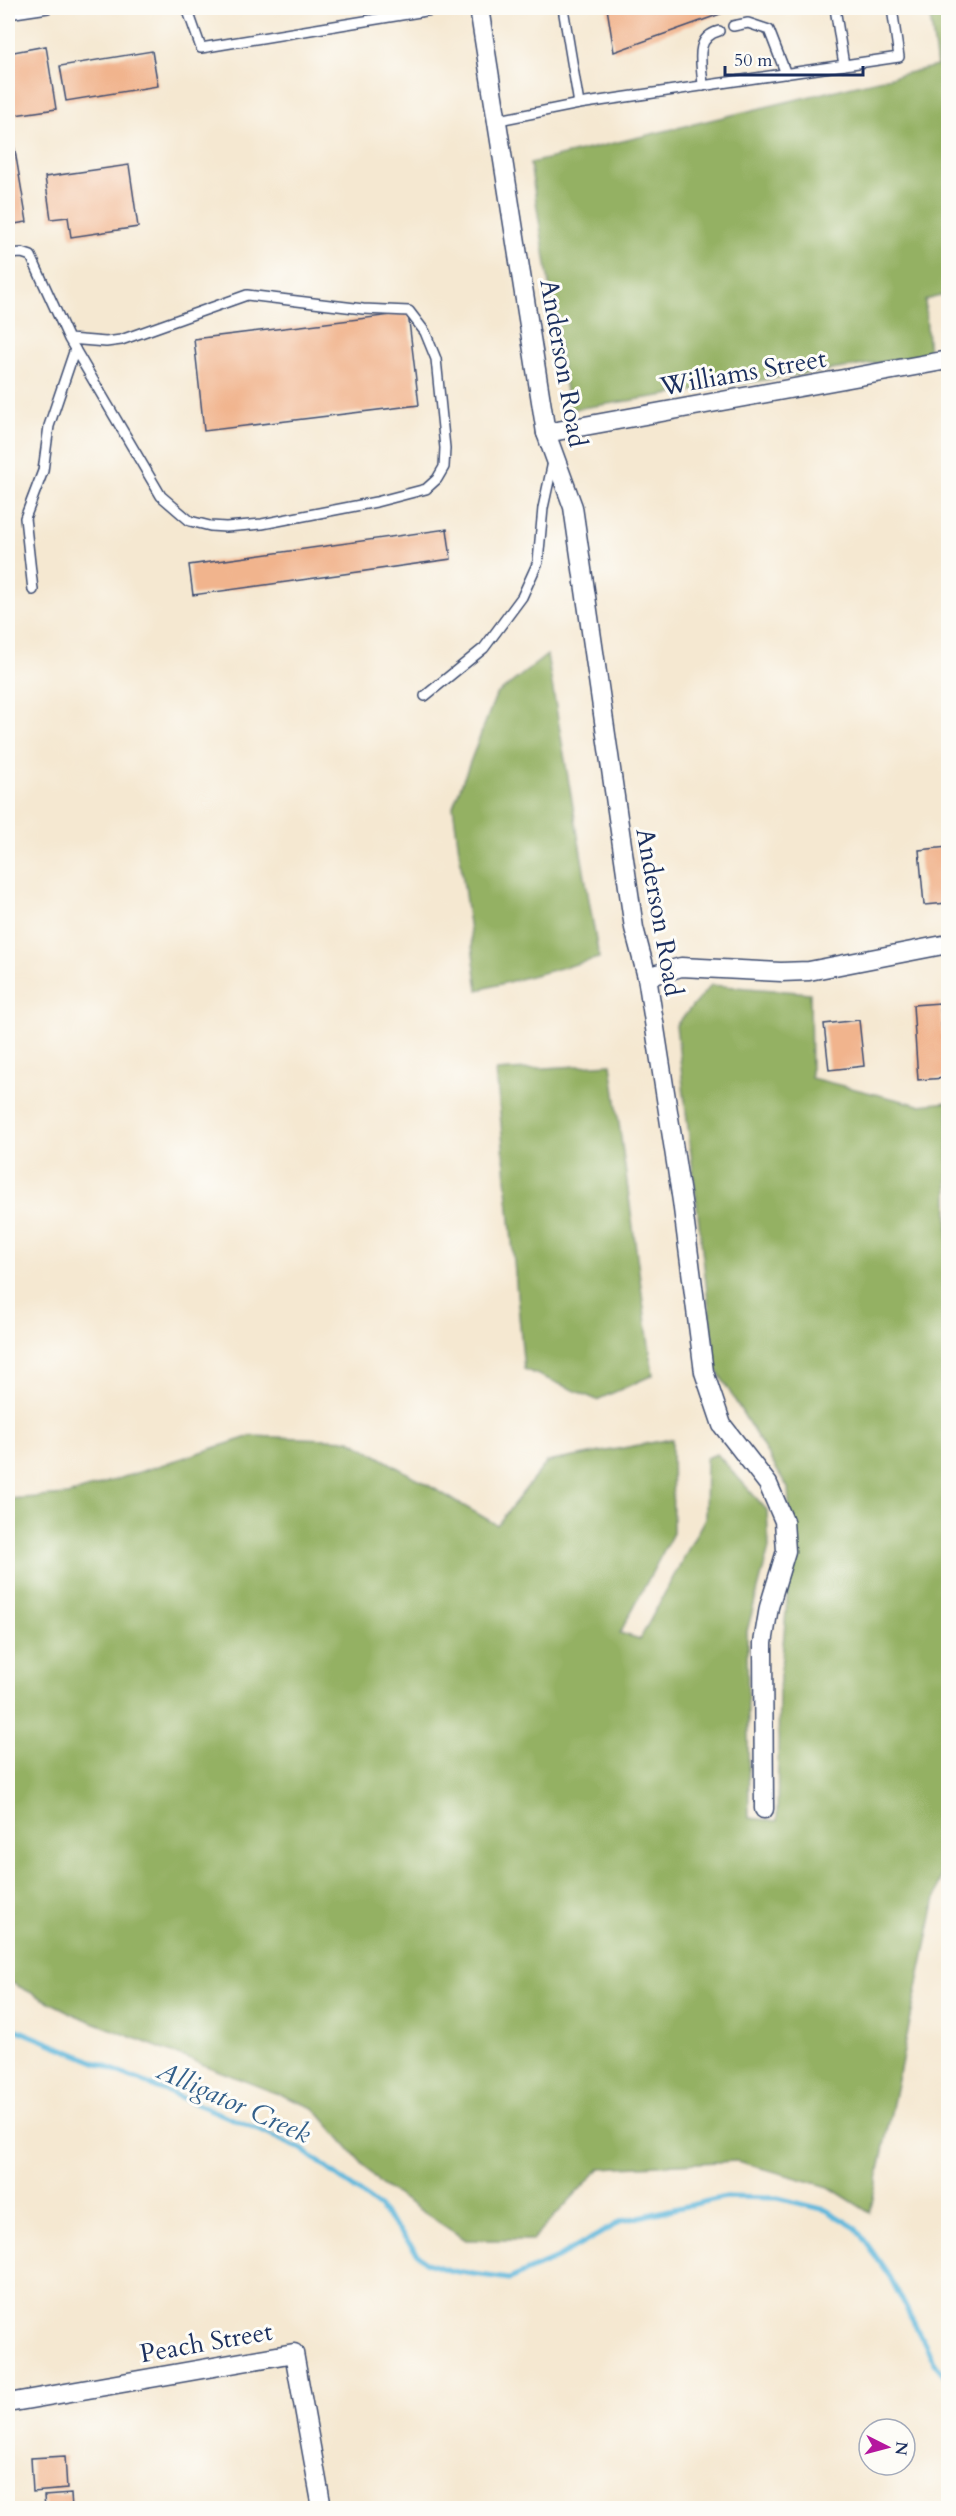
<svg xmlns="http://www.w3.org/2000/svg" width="956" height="2516" font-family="Cardo,serif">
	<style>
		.forest { fill: #94b164; stroke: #587061; stroke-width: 1.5 }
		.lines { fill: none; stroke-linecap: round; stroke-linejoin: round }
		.stream { stroke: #5eb7db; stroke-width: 5 }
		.building { fill: #f1b48d }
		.service-casing { stroke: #3c4b6f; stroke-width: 12 }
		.minor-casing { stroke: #3c4b6f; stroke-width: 21 }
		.service { stroke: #fff; stroke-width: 9 }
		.minor { stroke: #fff; stroke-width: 18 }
		.labels { text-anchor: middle; stroke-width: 6; stroke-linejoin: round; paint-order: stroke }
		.street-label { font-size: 26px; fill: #1b2f5e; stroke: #fdfcf7 }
		.water-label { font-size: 27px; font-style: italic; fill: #325f8a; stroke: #fdfcf7 }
	</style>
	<rect width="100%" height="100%" fill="#fdfcf7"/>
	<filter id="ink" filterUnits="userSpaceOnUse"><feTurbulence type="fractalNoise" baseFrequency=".0167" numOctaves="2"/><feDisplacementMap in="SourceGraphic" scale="12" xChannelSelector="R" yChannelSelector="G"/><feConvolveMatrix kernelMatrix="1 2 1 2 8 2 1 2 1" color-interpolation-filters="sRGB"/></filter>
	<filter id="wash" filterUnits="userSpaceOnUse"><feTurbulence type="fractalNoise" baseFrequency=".008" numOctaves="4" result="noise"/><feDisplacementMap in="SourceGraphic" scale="24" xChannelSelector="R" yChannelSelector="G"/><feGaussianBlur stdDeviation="1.35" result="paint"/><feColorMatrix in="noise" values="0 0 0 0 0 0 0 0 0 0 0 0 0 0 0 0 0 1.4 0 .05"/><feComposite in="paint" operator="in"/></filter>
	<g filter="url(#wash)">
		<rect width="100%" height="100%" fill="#f5e8d1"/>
		<g class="forest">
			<polygon points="929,8 948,8 948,294 925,300 929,355 569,410 530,163 937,66"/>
			<polygon points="547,655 599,958 478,990 453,806 496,695"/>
			<polygon points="711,985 810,993 811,1078 919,1105 948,1102 948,1840 870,2213 829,2187 737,2161 600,2168 532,2240 466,2240 380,2184 314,2108 75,2015 8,1981 8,1499 68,1495 251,1436 350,1440 497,1525 547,1462 672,1439 673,1533 620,1633 640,1639 705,1518 706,1458 717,1454 767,1510 769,1548 747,1631 749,1818 777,1821 779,1690 792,1544 788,1488 716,1369 676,1025"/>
			<polygon points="611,1064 653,1375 597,1400 524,1369 496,1071"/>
		</g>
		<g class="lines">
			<polyline class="stream" points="8,2026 250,2126 303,2150 379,2207 426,2263 452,2271 509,2279 557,2258 622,2221 725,2197 778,2198 826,2210 856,2228 890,2277 931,2356 948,2382"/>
		</g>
		<g id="blocks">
			<g class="building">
				<polygon points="607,8 737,8 614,52"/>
				<polygon points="46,46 56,109 8,116 8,53"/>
				<polygon points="152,51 158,86 66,101 60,66"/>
				<polygon points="13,139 27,222 8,225 8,140"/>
				<polygon points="129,165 138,227 71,237 68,217 51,219 45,177"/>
				<polygon points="408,313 419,405 204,431 194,339"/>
				<polygon points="447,529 451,559 193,595 189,565"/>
				<polygon points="948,847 948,903 924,905 919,850"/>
				<polygon points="940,1003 945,1078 918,1080 913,1005"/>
				<polygon points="859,1020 864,1066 829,1070 824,1024"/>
				<polygon points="65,2456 67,2489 33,2492 31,2458"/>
				<polygon points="71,2494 72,2508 45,2508 44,2496"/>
			</g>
		</g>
	</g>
	<g filter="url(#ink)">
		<use href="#blocks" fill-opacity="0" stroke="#3c4b6f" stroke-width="1.5"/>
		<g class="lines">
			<g class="service-casing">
				<g id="service">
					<polyline points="187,8 201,48 444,8"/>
					<polyline points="563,8 579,104"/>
					<polyline points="835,8 844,65"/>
					<polyline points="8,14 48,8"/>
					<polyline points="733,26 748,23 769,30 786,74"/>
					<path d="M 703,86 C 702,64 693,38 719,31"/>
					<polyline points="499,120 579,104 899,57 892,8"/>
					<polyline points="8,254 22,253 31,256 69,339 161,496 190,521 210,526 226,527 262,524 376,502 426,489 437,479 444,467 445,448 436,359 425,332 409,311 363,309 247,295 121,340 106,342 69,339"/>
					<polyline points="33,590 25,518 43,471 49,426 75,349"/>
					<polyline points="425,696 484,648 522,597 538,562 543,508 553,462"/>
				</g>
			</g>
			<g class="minor-casing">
				<g id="minor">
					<polyline points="479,8 546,433 573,507 634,928 647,977 682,1201 704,1372 722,1425 768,1484 784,1521 786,1551 769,1607 763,1643 764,1809"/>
					<polyline points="546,433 948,360"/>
					<polyline points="647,977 681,967 781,972 809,971 948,944"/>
					<polyline points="8,2403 294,2353 322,2508"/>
				</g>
			</g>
			<use href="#service" class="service"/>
			<use href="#minor" class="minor"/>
		</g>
	</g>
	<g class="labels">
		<g class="street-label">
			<text transform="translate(564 363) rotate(80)" y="9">Anderson Road</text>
			<text transform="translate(743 372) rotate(-10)" y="9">Williams Street</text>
			<text transform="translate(660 912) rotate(80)" y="9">Anderson Road</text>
			<text transform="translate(206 2342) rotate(-10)" y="9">Peach Street</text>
		</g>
		<g class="water-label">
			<text transform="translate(234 2102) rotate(24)" y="9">Alligator Creek</text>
		</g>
	</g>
	<rect width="956" height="2516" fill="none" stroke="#fdfcf7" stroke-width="30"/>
	<g transform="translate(887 2447) rotate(96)"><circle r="28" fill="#fdfcf7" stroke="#a3aaba" stroke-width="1.5"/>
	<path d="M0-4.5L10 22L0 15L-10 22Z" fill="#b5179e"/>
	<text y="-9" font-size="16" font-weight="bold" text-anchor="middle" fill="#1b2f5e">N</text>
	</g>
	<path d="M725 66v9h138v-9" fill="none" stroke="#1b2f5e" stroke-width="3"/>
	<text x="734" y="66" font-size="18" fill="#1b2f5e" stroke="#fdfcf7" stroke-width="4.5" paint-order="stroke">50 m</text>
</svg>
